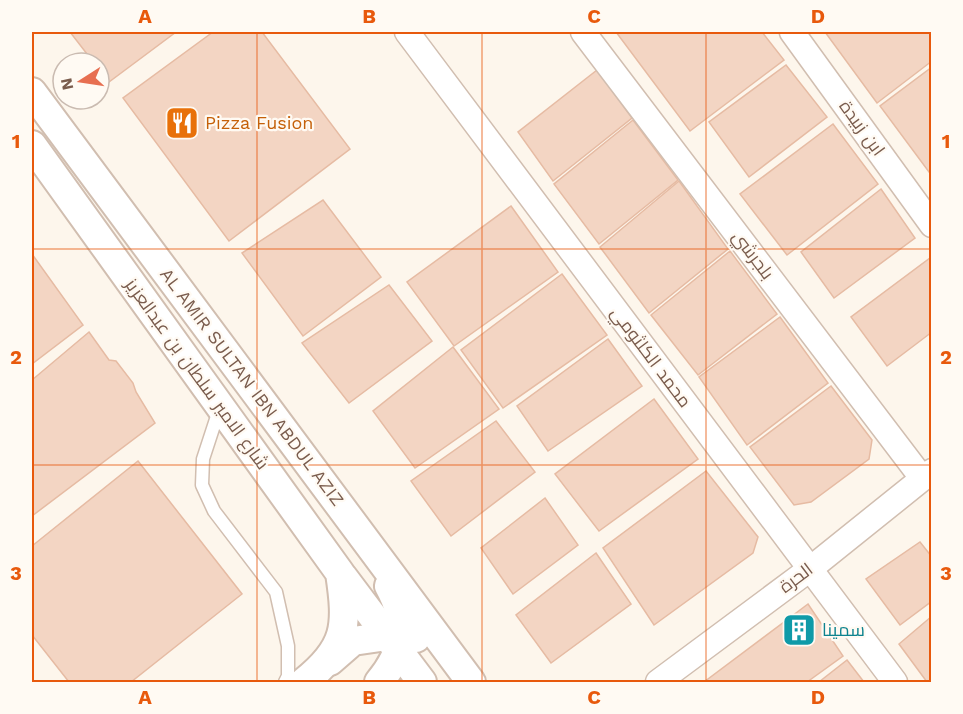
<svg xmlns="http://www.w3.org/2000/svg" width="963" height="714" font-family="'Work Sans',Cairo,sans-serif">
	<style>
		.building { fill: #f3d5c3; stroke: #e6bba3; stroke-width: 1.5 }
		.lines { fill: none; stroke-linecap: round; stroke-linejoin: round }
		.service-casing { stroke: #d1beb0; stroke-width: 15 }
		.minor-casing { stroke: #d1beb0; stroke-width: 27 }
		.tertiary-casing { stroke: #d1beb0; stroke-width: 32 }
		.service { stroke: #fff; stroke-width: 12 }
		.minor { stroke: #fff; stroke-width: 24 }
		.tertiary { stroke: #fff; stroke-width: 28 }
		.grid { fill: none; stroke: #e8590c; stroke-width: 1.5; stroke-opacity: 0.55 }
		.labels { text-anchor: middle; stroke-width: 4.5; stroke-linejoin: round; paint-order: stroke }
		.food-label { font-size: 18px; fill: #c56008; stroke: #fffaf3; text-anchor: start }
		.street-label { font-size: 18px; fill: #7a5c4d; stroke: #fffaf3 }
		.culture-label { font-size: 18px; fill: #0d838f; stroke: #fffaf3; text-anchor: start }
		.neatline { fill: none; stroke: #e8590c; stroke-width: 2 }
		.grid-label { font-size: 20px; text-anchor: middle; font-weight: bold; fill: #e8590c }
	</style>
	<rect width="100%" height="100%" fill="#fdf6ec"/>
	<g class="building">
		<polygon points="70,32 176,32 109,82 99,69 99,63 94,63"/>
		<polygon points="213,32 262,32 350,149 229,241 123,98"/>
		<polygon points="616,32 762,32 784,60 690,131"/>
		<polygon points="825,32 932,32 932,61 877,103"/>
		<polygon points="786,65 827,117 749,177 709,122"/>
		<polygon points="932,67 932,176 880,106"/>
		<polygon points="597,70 632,118 553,181 518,132"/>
		<polygon points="633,120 678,180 599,244 554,184"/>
		<polygon points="833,124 878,184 787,255 740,194"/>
		<polygon points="679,181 728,249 649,313 600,247"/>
		<polygon points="881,189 915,238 834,298 801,252"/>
		<polygon points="323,200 381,277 303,336 242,253"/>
		<polygon points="511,206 558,272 454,346 407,282"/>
		<polygon points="730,251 777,314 698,375 651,315"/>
		<polygon points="32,254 83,325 32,364"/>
		<polygon points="930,258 932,332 887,366 851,317"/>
		<polygon points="562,274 607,335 503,408 461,350"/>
		<polygon points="389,285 432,341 349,403 302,343"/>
		<polygon points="780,317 828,383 747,445 699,377"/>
		<polygon points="89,332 109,360 116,361 133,383 136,392 155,423 32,516 32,380"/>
		<polygon points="608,339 642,386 548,451 517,406"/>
		<polygon points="453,347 499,409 415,468 373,411"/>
		<polygon points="831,386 872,440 869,459 811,502 794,505 750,447"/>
		<polygon points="654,399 698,459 599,531 555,474"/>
		<polygon points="496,421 535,472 451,536 411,481"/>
		<polygon points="138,461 242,594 131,682 69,682 32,635 32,546"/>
		<polygon points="706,471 758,537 753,553 654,625 603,548"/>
		<polygon points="545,498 578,545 513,594 481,548"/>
		<polygon points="920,542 932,557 932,601 900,625 866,579"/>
		<polygon points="596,553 631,604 551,663 516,615"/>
		<polygon points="808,604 843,656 807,682 704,682"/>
		<polygon points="932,616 932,682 927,682 899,644"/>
		<polygon points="847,660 864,682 819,682"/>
	</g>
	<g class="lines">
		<g class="service-casing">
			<polyline id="service" points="220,407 203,459 202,485 214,511 276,592 288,646 288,676 285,682"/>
		</g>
		<g class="minor-casing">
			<g id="minor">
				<polyline points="407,32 895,682"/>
				<polyline points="583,32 922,478"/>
				<polyline points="792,32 932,225"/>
				<polyline points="658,682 810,569 932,471"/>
			</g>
		</g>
		<g class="tertiary-casing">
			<g id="tertiary">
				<polyline points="32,92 471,682"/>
				<path d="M 32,145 L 340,573 C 348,626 347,648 304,682"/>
				<polyline points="343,577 422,682"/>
				<polyline points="330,661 353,641 401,634 416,638"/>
				<path d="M 379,682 C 405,651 409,622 389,586"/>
			</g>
		</g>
		<use href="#service" class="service"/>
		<use href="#minor" class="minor"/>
		<use href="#tertiary" class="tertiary"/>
	</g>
	<path class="grid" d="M 257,32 L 257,682M 482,32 L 482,682M 706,32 L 706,682M 32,249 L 932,249M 32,465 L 932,465"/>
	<defs>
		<g id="restaurant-square" transform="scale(1.725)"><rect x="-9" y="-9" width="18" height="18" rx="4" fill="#e8710a" stroke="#fffaf3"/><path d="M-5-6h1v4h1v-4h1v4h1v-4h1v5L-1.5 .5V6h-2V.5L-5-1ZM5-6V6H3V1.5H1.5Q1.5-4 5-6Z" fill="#fff"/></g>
		<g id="building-square" transform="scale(1.725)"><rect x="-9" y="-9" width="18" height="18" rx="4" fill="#0f9aa8" stroke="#fffaf3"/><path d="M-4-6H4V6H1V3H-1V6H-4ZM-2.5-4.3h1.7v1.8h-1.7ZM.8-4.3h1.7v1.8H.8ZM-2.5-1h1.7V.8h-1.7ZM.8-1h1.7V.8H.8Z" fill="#fff"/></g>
	</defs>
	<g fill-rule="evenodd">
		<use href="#restaurant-square" x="182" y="123"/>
		<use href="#building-square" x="799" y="630"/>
	</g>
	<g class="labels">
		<g class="food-label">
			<text x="205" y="129">Pizza Fusion</text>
		</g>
		<g class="street-label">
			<text transform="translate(862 128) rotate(54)" y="6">ابن زبيدة</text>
			<text transform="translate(753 255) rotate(53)" y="6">بلجرشي</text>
			<text transform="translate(651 357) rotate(53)" y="6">محمد الكلثومي</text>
			<text transform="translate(197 374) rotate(54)" y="6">شارع الامير سلطان بن عبدالعزيز</text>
			<text transform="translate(252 387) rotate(53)" y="6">AL AMIR SULTAN IBN ABDUL AZIZ</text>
			<text transform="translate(796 578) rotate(-37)" y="6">الحرة</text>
		</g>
		<g class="culture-label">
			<text x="822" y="636">سمينا</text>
		</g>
	</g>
	<rect width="963" height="714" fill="none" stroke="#fffaf3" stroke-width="66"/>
	<g transform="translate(81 81) rotate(258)"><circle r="28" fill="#fffaf3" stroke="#cabbb1" stroke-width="1.5"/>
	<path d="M0-4.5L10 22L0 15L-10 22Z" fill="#e76f51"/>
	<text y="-9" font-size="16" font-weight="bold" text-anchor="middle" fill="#7a5c4d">N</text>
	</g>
	<rect x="33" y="33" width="897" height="648" class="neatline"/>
	<g class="grid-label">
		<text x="145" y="23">A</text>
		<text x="369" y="23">B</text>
		<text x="594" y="23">C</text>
		<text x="818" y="23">D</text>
		<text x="16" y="148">1</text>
		<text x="946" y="148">1</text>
		<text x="16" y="364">2</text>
		<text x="946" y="364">2</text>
		<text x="16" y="580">3</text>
		<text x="946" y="580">3</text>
		<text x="145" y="704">A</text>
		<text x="369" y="704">B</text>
		<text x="594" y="704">C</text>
		<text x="818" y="704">D</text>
	</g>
</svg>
